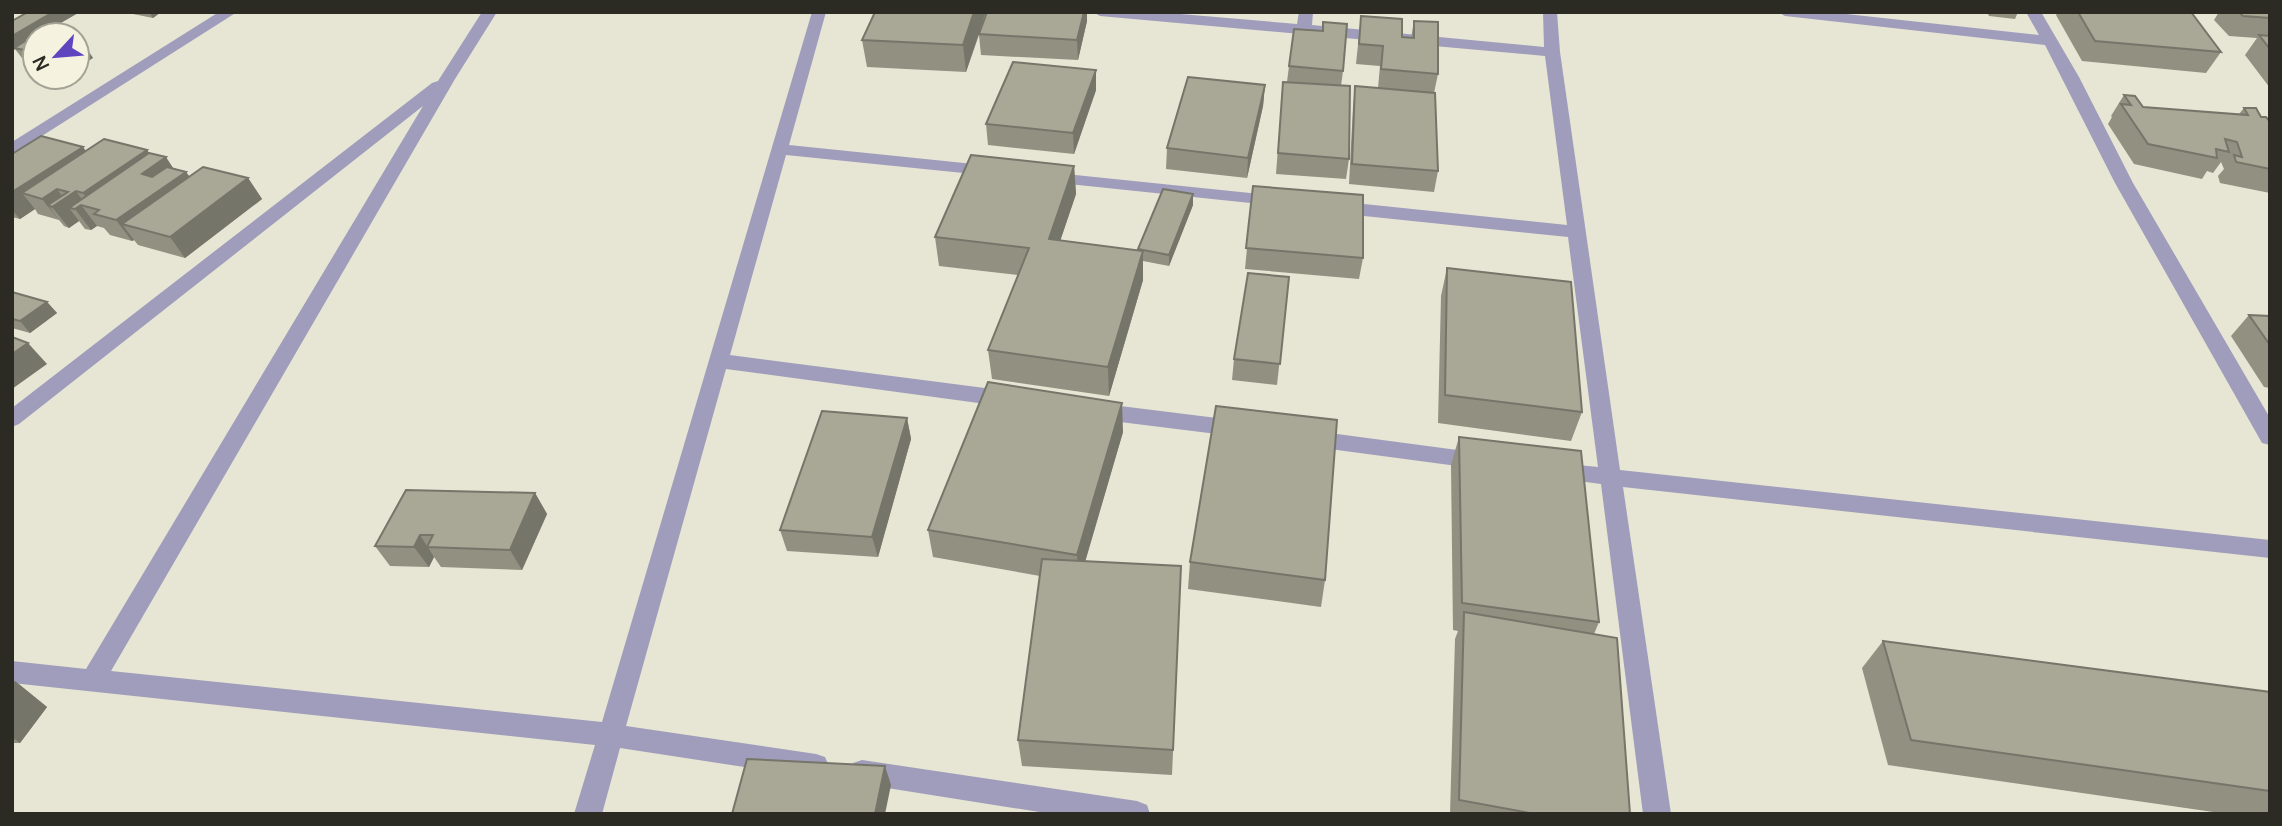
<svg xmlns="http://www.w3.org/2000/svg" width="2282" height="826" font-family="Manrope,sans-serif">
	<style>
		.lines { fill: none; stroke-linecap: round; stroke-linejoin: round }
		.minor { fill: #9f9dbb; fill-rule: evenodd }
		.wall { fill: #919081 }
		.shaded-wall { fill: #767569 }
		.building { fill: #a9a796; stroke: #767569; stroke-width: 2 }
	</style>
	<rect width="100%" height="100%" fill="#e7e5d3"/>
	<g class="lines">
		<g class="minor">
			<polygon points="219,12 237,12 12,155 12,142"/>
			<polygon points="482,12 497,12 455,79 111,671 602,722 812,12 826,12 789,145 993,166 1002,171 993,176 786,155 730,355 1008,391 1015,394 1018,399 1015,404 1008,407 726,369 626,726 816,754 825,757 829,766 825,775 816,778 620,748 602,814 574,814 595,745 12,683 12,661 86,669 423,106 19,424 12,427 12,408 432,83 438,81"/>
			<polygon points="1093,12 1157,12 1297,24 1299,12 1313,12 1312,25 1544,47 1543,12 1557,12 1560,52 1620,470 2270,540 2270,558 1623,487 1671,814 1643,814 1601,484 1549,477 1546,471 1549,465 1557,463 1598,467 1568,237 1335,213 1326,207 1335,201 1567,225 1545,56 1100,16"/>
			<polygon points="1778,12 1828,12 2039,35 2026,12 2041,12 2079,77 2133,183 2270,418 2270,445 2262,443 2115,183 2045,45 1785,16"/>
			<polygon points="1046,172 1279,196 1288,201 1279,206 1040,181 1037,177"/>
			<polygon points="1096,403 1241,421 1249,423 1252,429 1249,435 1241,437 1096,419 1089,416 1086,411 1089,406"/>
			<polygon points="1307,430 1480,453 1488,455 1491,461 1488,467 1480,469 1307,446 1299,444 1296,438 1299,432"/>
			<polygon points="862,760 1137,801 1147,805 1150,814 1052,814 862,784 853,781 849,772 853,763"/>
		</g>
	</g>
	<g class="wall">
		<polygon points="28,12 77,12 78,13 48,30 35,35 35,61 22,58 15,49 12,51"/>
		<polygon points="123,12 161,12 153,18"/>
		<polygon points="1987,12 2018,12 2015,19 1989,16"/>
		<polygon points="2058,12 2191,12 2221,52 2206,73 2082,61 2056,15"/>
		<polygon points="2219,12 2270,12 2270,88 2245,55 2257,38 2229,36 2214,20"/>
		<polygon points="1361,16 1402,37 1411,38 1414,21 1438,74 1434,93 1438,171 1434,192 1349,184 1353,107 1355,86 1378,88 1380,66 1356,64"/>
		<polygon points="1087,21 1078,60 981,55 979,35 966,72 867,67 862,40"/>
		<polygon points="1289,66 1343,71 1341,86 1349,159 1346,179 1276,174 1283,82 1287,82"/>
		<polygon points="1096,70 1096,90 1074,154 988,145 986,124"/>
		<polygon points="1265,85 1263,106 1247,178 1166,169 1167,148"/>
		<polygon points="2124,95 2143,107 2239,114 2244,108 2270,122 2270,193 2220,183 2218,176 2224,169 2221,162 2213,173 2207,171 2202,179 2134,164 2108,124 2112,117 2111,116"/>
		<polygon points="147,150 149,153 173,168 186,172 189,176 248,178 262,199 185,258 138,245 134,240 132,241 110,235 104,228 97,226 91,230 85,229 79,221 69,228 64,226 59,220 38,214 35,209 20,219 12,217 12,154 86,151"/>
		<polygon points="1074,166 1076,194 1060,241 1138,251 1138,249 1193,194 1193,205 1169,266 1143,261 1143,280 1109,396 992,379 988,350 1018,275 939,266 935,237"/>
		<polygon points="1253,186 1363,258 1359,279 1245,269"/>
		<polygon points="1447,268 1582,412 1571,441 1438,423 1441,296"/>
		<polygon points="1289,277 1277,385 1232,380 1234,359"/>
		<polygon points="12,292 47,302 57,313 30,333 12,328"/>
		<polygon points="2249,315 2270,316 2270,388 2264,387 2231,336"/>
		<polygon points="907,418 911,439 878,557 787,551 780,530"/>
		<polygon points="1123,432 1085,561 1181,566 1172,775 1022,766 1018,740 1040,576 933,557 928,530"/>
		<polygon points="1459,437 1599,622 1594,634 1630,814 1450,814 1455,639 1458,631 1453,630 1451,465"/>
		<polygon points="535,493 547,514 522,570 441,567 434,557 429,567 390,566 375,546"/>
		<polygon points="1190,562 1325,580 1321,607 1188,589"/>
		<polygon points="1883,641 2270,692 2270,814 2227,814 1888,765 1862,668"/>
		<polygon points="12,681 15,681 47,707 20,743 12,743"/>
	</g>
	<g class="shaded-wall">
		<polygon points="53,12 78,13 40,35 14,48 15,49 12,51 12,36"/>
		<polygon points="149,12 161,12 153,18"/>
		<polygon points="974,12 986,12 966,72 963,45"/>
		<polygon points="1084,12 1087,12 1087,21 1078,60 1077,40"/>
		<polygon points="86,47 93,58 77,68 77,52"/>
		<polygon points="1096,70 1096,90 1074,154 1073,133"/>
		<polygon points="1265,85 1263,106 1247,178 1248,158"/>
		<polygon points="83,147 98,167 57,189 64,199 76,191 87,207 81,205 97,226 91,230 75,209 69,208 79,221 69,228 52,207 48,205 59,220 42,199 22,193 35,209 20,219 12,210 12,192"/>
		<polygon points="147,150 157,164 166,157 179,177 186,172 200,192 122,224 134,240 132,241 116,220 95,209 83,193"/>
		<polygon points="1074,166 1076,194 1051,268 1049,239"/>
		<polygon points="248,178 262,199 185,258 170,237"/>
		<polygon points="1193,194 1193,205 1169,266 1169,255"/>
		<polygon points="1143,251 1143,280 1109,396 1108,367"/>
		<polygon points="47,302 57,313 30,333 20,321"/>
		<polygon points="28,343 47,364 12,389 12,354"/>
		<polygon points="1122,403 1123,432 1079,583 1077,555"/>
		<polygon points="907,418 911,439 878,557 872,537"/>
		<polygon points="535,493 547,514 522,570 510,550"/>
		<polygon points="420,535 434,557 429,567 414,547"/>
		<polygon points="15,681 47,707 20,743 12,737 12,685"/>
		<polygon points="885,766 891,785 885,814 875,814"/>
	</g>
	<g class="building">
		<polygon points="28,12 53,12 12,36 12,21"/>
		<polygon points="875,12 974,12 963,45 862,40"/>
		<polygon points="987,12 1084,12 1077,40 979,34"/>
		<polygon points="2078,12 2191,12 2221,52 2095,41"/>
		<polygon points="2239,12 2270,12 2270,18 2243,16"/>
		<polygon points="1361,16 1402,19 1402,37 1414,38 1414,21 1438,22 1438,74 1381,69 1383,46 1359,44"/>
		<polygon points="1323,22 1347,24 1343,71 1289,66 1294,29 1323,31"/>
		<polygon points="45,30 61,33 58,35 36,35"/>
		<polygon points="35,35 35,52 14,48"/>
		<polygon points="2259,35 2270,36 2270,49"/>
		<polygon points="77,45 86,47 77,52"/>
		<polygon points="1013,62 1096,70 1073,133 986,124"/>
		<polygon points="1188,77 1265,85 1248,158 1167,148"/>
		<polygon points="1283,82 1350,86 1349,159 1278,153"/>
		<polygon points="1355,86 1435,93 1438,171 1352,164"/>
		<polygon points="2124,95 2135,96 2143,107 2248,115 2244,108 2256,108 2261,117 2266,117 2270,122 2270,169 2236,162 2234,155 2242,157 2237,142 2225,139 2229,152 2216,149 2217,158 2148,144 2121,104 2131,105"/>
		<polygon points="41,136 83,147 12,192 12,154"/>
		<polygon points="104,139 147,150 83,193 76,191 52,207 48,205 68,192 57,189 42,199 22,193"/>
		<polygon points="149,153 166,157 142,174 152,177 167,167 186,172 116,220 94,214 99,210 81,205 75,209 69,208"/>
		<polygon points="971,155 1074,166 1049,239 1143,251 1108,367 988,350 1029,248 935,237"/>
		<polygon points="203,167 248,178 170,237 122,224"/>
		<polygon points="1253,186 1363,195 1363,258 1246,248"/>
		<polygon points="1163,189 1193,194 1169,255 1138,249"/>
		<polygon points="1447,268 1571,282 1582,412 1445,395"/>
		<polygon points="1248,273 1289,277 1280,364 1234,359"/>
		<polygon points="12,292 47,302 20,321 12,319"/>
		<polygon points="2249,315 2270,316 2270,345"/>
		<polygon points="12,337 28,343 12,354"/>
		<polygon points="988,382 1122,403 1077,555 928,530"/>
		<polygon points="1216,406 1337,420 1325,580 1190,562"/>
		<polygon points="822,411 907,418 872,537 780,530"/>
		<polygon points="1459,437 1581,451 1599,622 1462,603"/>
		<polygon points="406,490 535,493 510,550 427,547 433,535 420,535 414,547 375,546"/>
		<polygon points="1042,559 1181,566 1173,750 1018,740"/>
		<polygon points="1464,612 1617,638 1630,814 1535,814 1459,800"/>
		<polygon points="1883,641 2270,692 2270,791 1911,740"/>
		<polygon points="747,759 885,766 875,814 732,814"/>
	</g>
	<rect width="2282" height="826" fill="none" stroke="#2b2a23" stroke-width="28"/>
	<g transform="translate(56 56) rotate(244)"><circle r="33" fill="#f5f2e0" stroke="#a4a294" stroke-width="2"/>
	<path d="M0-5L12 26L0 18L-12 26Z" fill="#5f45be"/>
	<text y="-10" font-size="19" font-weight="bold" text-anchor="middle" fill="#2b2a23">N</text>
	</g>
</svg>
